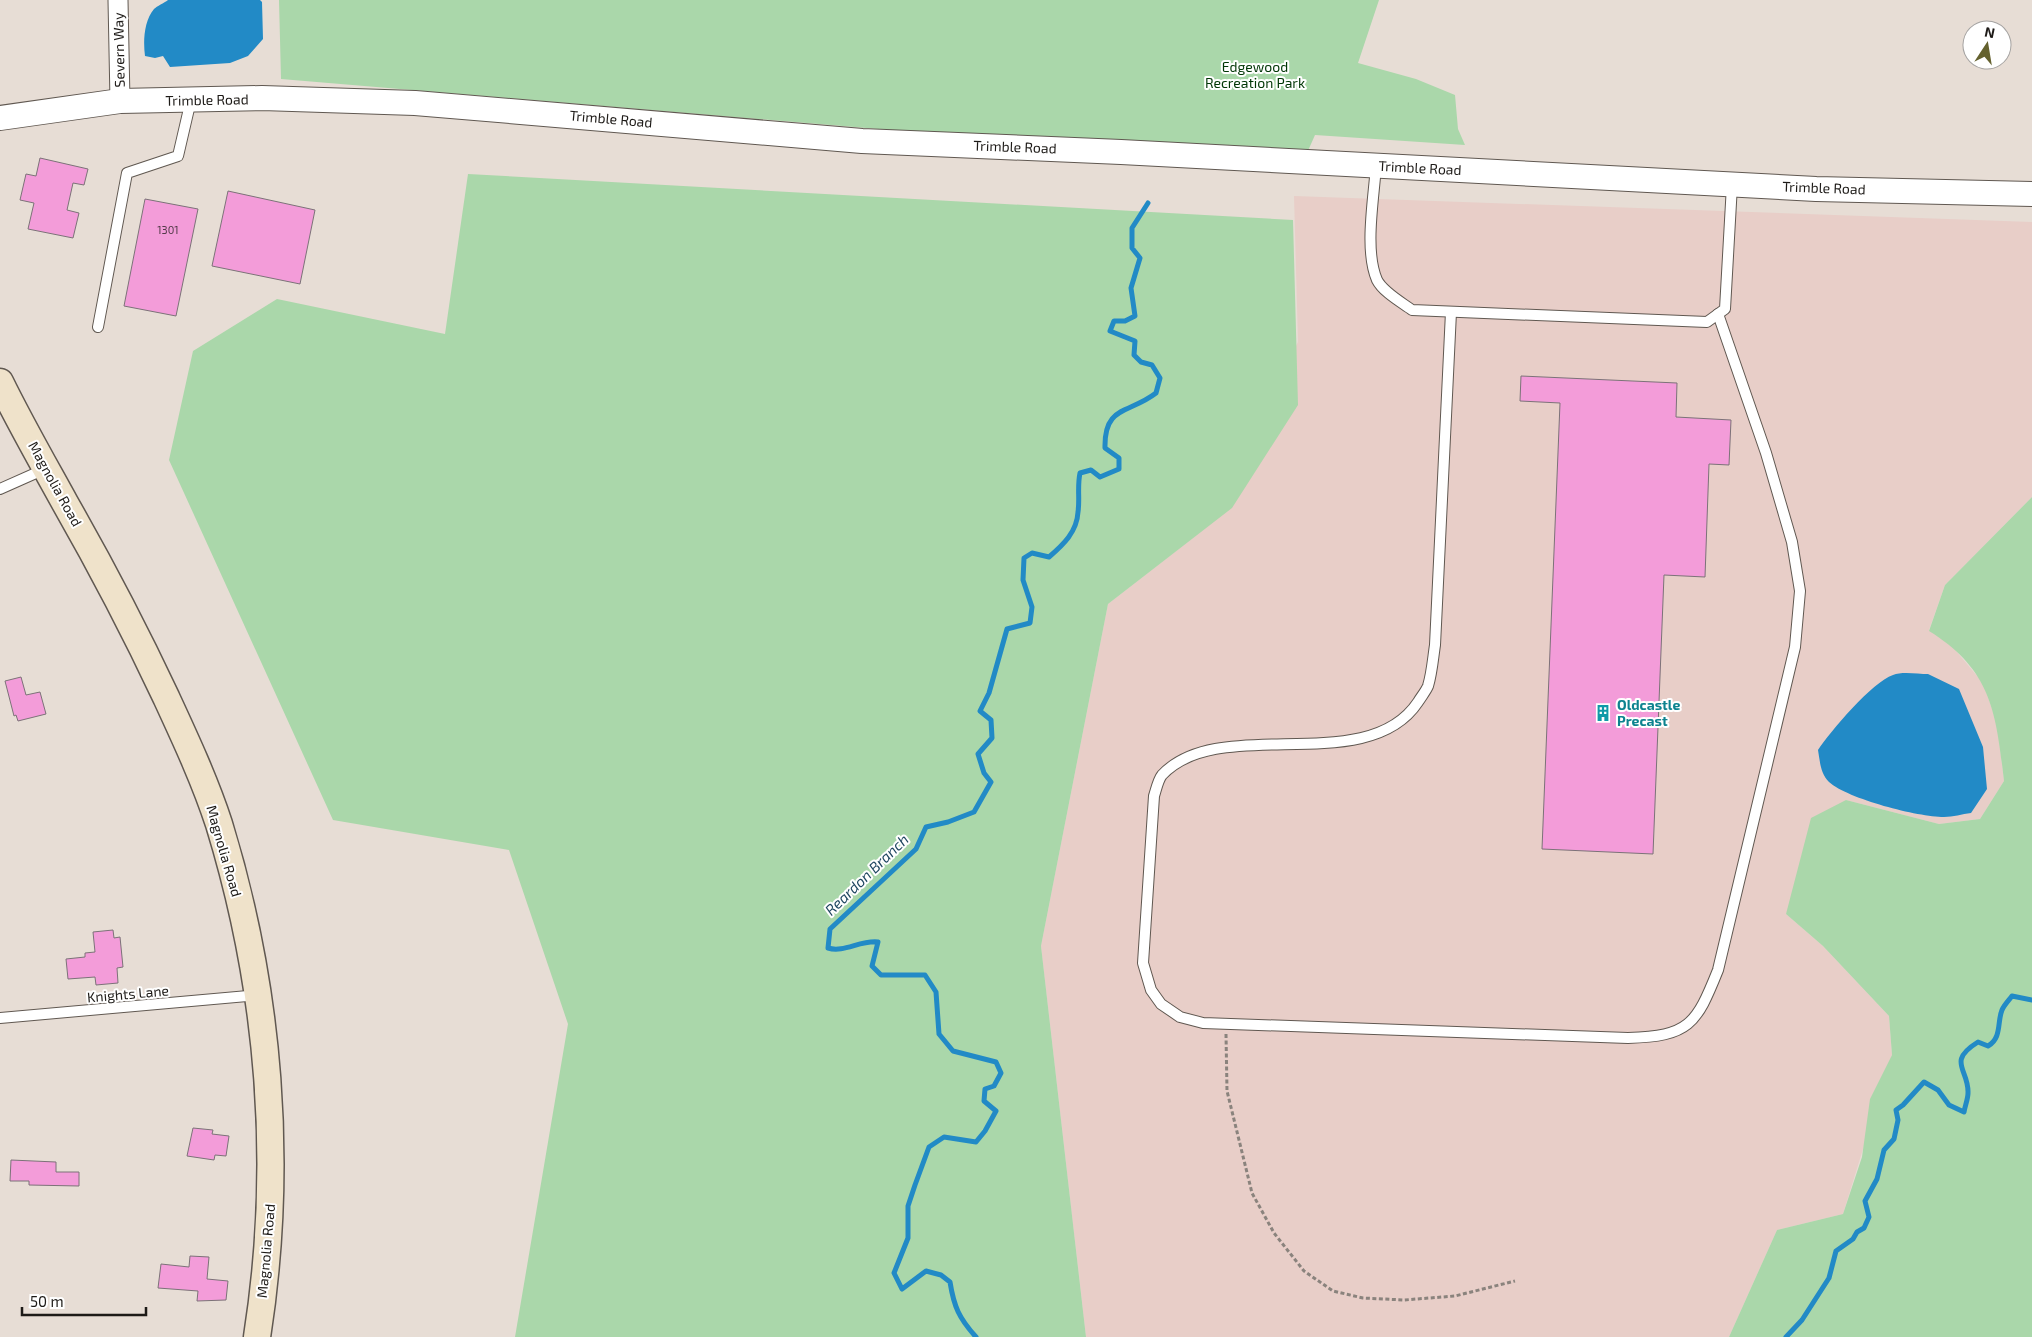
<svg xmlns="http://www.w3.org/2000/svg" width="2032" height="1337" font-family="'Exo 2',sans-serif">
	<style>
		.industrial { fill: #e8cec8 }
		.green { fill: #aad7aa }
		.water { fill: #228ac6 }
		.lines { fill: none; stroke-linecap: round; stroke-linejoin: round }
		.stream { stroke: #228ac6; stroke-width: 5 }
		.building { fill: #f39cd9; stroke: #7c7278 }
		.service-casing { stroke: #605851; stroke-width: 12 }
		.minor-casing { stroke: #605851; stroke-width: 21 }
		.tertiary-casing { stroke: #605851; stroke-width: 26 }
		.secondary-casing { stroke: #605851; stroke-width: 29 }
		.path { stroke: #8a837d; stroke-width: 3; stroke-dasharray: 4 2.5; stroke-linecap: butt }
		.service { stroke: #fff; stroke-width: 10 }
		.minor { stroke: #fff; stroke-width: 19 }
		.tertiary { stroke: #fff; stroke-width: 24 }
		.secondary { stroke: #efe2ca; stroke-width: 26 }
		.labels { text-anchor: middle; stroke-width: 4; stroke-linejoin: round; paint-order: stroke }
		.number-label { font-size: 11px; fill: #523a48 }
		.street-label { font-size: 14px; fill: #1d1a17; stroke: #fff }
		.park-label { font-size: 14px; fill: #003605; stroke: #fff }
		.culture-label { font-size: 14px; font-weight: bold; fill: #0d838f; stroke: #fff; text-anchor: start }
		.water-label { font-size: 15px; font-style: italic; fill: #1f4660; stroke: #fff }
	</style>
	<rect width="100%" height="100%" fill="#e7ddd5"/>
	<polygon class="industrial" points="1294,196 2032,222 2032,497 1945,585 1929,630 1951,645 1983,683 1997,723 2004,781 1980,819 1939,824 1846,800 1786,914 1823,946 1889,1016 1892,1055 1843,1214 1777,1230 1729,1337 1086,1337 1041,946 1108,604 1203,530 1298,342"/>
	<g class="green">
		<polygon points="279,0 1379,0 1358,63 1416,79 1455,95 1458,129 1465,145 1315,135 1307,153 902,131 281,79"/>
		<polygon points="468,174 1293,220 1298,405 1232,508 1108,604 1041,946 1086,1337 515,1337 568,1024 509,850 333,820 169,460 193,351 277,299 445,334"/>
		<path d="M 2032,497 L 2032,1337 L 1729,1337 L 1777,1230 L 1843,1214 L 1862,1157 L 1870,1099 L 1892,1055 L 1889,1016 L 1823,946 L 1786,914 L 1811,818 L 1846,800 L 1939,824 L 1980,819 L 2004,781 C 1996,713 1992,670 1929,631 L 1945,585 Z"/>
	</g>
	<g class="water">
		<path d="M 168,0 L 260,0 L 262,2 L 263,39 L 248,56 L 230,63 L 170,67 L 163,56 L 155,58 L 145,56 C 143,41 144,21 154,9 C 157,6 164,3 168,0 Z"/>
		<path d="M 1928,674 L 1959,689 L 1983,747 L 1987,789 L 1971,813 C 1962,814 1953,817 1944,817 C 1918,817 1848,799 1829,782 C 1820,773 1820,761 1818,750 C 1831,731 1872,682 1893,675 C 1902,671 1918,674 1928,674 Z"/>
	</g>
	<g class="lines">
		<g class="stream">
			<path d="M 976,1337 C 959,1318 954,1307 950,1282 L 941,1275 L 926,1271 L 902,1289 L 894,1273 L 908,1238 L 908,1206 L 915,1185 L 929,1147 L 944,1137 L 976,1142 L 985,1131 L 996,1111 L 984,1101 L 985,1089 L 994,1086 L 1001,1073 L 996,1062 L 953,1051 L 939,1034 L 936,992 L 925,975 L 881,975 L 872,966 L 878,942 C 860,940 844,953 828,948 L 830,929 L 916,849 L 926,827 L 948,822 L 974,812 L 991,782 L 984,773 L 978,754 L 992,738 L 991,720 L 980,711 L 989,693 L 1007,629 L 1030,623 L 1032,607 L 1023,580 L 1024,558 L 1032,553 L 1049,557 C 1063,545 1077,532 1078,512 C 1080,499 1077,487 1080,473 L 1091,470 L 1100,477 L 1119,469 L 1119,458 L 1105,448 C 1104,405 1129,414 1156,393 L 1160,378 L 1152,365 L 1141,362 L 1134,355 L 1135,341 L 1110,331 L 1114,321 L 1125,321 L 1135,316 L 1131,288 L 1140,258 L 1132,248 L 1132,228 L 1148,203"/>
			<path d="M 1786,1337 L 1802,1320 L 1829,1278 L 1836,1251 L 1853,1239 L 1857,1232 L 1864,1228 L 1869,1217 L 1865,1201 L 1877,1179 L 1884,1150 L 1894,1139 L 1898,1120 L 1896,1110 L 1903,1105 L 1924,1082 L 1938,1090 L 1949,1105 L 1964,1112 C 1965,1106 1968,1099 1968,1093 C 1969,1069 1946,1062 1978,1042 L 1988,1046 C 2002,1038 1997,1022 2002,1010 C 2004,1005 2009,1000 2012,996 L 2032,1000"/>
		</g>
	</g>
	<g class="building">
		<polygon points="40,158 88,169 84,185 73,183 67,210 79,213 73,238 28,229 34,203 20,200 26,174 36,176"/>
		<polygon points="228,191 315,210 300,284 212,266"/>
		<polygon points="145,199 198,209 176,316 124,306"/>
		<polygon points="1521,376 1677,383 1676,417 1731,420 1729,465 1709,464 1705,577 1664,575 1653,854 1542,849 1560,403 1520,401"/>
		<polygon points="21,677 26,695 40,692 46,714 18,721 16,715 14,716 5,681"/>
		<polygon points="113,930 114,938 120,937 123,967 117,968 118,983 96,985 95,977 68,979 66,959 85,957 85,953 95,952 93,932"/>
		<polygon points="193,1128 213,1130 212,1134 229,1136 226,1156 215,1155 214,1160 187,1156"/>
		<polygon points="11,1160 56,1162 56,1172 79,1172 79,1186 29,1185 29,1181 10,1181"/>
		<polygon points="190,1256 209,1257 207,1279 228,1281 226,1300 197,1301 198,1291 158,1288 161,1264 189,1267"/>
	</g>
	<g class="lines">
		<g class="service-casing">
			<g id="service">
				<path d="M 1376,165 C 1374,198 1364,250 1377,280 C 1383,292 1401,302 1412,310 L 1707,322 L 1725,309 L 1732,185"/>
				<path d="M 1451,312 L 1435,645 C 1433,658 1432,673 1428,686 C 1426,691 1421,697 1418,702 C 1367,779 1220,713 1162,775 C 1158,780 1156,790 1154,796 L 1143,963 L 1151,990 L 1161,1004 L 1180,1017 L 1203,1023 L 1628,1038 C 1689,1036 1696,1025 1718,970 L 1795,647 L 1800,591 L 1792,542 L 1766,453 L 1718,314"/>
				<polyline points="98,327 127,173 178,156 191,100"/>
				<polyline points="0,489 45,469"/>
				<polyline points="0,1018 258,995"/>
			</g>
		</g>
		<g class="minor-casing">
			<polyline id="minor" points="118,0 120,101"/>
		</g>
		<g class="tertiary-casing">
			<polyline id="tertiary" points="0,118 120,101 262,98 415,103 862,141 1121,152 1816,189 2032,194"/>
		</g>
		<g class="secondary-casing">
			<path id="secondary" d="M 0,382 C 20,423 43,463 65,503 C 101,566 135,631 166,697 C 185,738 205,781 219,824 C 270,990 284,1165 257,1337"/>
		</g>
		<polyline class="path" points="1226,1034 1227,1091 1252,1193 1274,1233 1304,1271 1333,1291 1363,1298 1404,1300 1455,1296 1515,1281"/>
		<use href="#service" class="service"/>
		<use href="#minor" class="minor"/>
		<use href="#tertiary" class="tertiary"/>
		<use href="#secondary" class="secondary"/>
	</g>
	<defs>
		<g id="building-bare" transform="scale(1.35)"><path d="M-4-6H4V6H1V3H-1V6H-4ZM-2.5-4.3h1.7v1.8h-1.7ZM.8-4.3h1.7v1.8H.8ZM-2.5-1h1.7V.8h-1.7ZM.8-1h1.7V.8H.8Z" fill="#0f9aa8" stroke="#fff" stroke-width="2.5" paint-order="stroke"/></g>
	</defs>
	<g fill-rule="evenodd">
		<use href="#building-bare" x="1603" y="713"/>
	</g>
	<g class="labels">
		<g class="number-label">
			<text x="168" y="234">1301</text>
		</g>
		<g class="street-label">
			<text transform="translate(119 50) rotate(-91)" y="5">Severn Way</text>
			<text transform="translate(207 100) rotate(-1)" y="5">Trimble Road</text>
			<text transform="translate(611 119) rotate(5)" y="5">Trimble Road</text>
			<text transform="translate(1015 147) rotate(2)" y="5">Trimble Road</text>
			<text transform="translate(1420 168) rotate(3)" y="5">Trimble Road</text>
			<text transform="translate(1824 188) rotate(2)" y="5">Trimble Road</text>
			<text transform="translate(55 484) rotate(61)" y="5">Magnolia Road</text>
			<text transform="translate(224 851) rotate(74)" y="5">Magnolia Road</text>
			<text transform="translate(128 994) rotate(-5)" y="5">Knights Lane</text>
			<text transform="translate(266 1251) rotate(-85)" y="5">Magnolia Road</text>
		</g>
		<g class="park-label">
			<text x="1255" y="72">Edgewood<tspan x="1255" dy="16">Recreation Park</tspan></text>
		</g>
		<g class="culture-label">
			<text x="1617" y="710">Oldcastle<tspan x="1617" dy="16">Precast</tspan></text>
		</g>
		<g class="water-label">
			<text transform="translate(867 875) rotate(-44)" y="5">Reardon Branch</text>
		</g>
	</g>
	<g transform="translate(1987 45) rotate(12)"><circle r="24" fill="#ffffff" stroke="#a5a3a2"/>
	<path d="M0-4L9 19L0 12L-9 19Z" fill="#64612e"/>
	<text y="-8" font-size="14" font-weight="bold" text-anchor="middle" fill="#1d1a17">N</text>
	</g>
	<path d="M22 1307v8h124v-8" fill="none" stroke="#1d1a17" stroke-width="2.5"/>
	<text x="30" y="1307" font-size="15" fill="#1d1a17" stroke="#ffffff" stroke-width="4" paint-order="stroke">50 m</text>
</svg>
